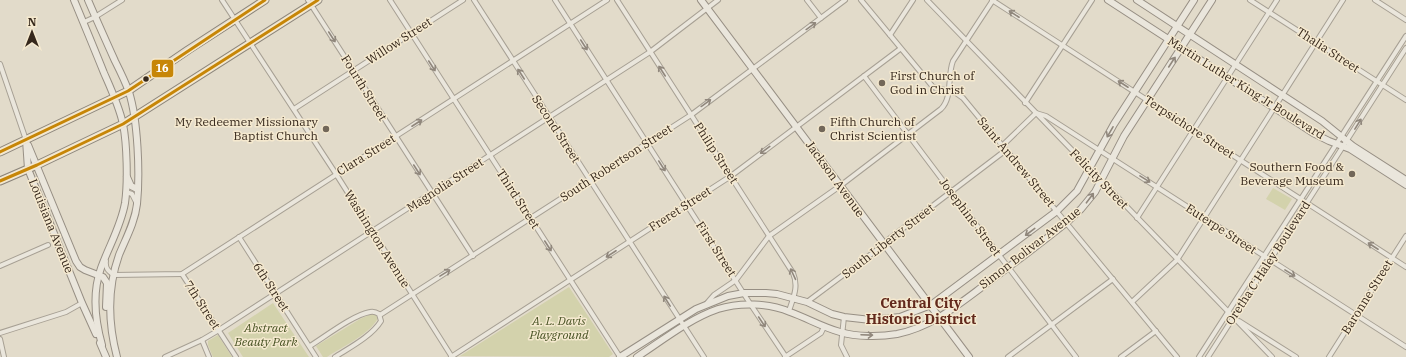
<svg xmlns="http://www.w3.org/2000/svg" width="1406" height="357" font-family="'IBM Plex Serif',serif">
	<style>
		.green { fill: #d3d2ac }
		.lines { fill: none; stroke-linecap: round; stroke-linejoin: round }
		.street-casing { stroke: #a7a094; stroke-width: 6 }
		.secondary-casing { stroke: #978f84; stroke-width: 8 }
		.primary-casing { stroke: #8c857a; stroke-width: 9 }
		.street { stroke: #eae6dc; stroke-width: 4 }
		.secondary { stroke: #eae6dc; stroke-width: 6 }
		.primary { stroke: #e2dbcd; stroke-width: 7 }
		.bus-1-casing { stroke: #f5e9cf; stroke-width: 6 }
		.bus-1 { stroke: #c78607; stroke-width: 3 }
		.oneway { stroke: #90877c }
		.bus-dot { fill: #36281c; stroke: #f5e9cf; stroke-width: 1.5 }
		.poi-dot { fill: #726759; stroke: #f5e9cf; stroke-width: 1.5 }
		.labels { text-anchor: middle; stroke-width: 3; stroke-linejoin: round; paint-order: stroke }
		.street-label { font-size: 12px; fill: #36281c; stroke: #f5e9cf }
		.poi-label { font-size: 12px; fill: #36281c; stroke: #f5e9cf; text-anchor: start }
		.park-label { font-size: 12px; font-style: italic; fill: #475223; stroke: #f5e9cf }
		.quarter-label { font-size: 14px; font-weight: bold; fill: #62291c; stroke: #f5e9cf }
		.line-badge { stroke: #f5e9cf; stroke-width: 1.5 }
		.badge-label { font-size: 11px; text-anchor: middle; font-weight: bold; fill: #fff }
	</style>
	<rect width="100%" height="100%" fill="#e2dbca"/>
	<g class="green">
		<polygon points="1273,188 1292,199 1285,210 1266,199"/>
		<polygon points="569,287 613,354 609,357 460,356"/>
		<polygon points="273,303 309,357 243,357 228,333"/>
		<path d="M 371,314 L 376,314 L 378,318 C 370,334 342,347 327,357 L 323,357 L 316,346 L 360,319 Z"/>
		<polygon points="218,335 232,357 213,357 208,345 208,341"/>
	</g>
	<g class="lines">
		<g class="street-casing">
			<g id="street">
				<polyline points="222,0 336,174 452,357"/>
				<polyline points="308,0 473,256"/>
				<polyline points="390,0 620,357"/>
				<polyline points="474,0 704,357"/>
				<polyline points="555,0 751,305 786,357"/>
				<path d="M 617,0 L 793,273 C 799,287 793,298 789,311"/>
				<polyline points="807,0 821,18"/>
				<polyline points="861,0 933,87 956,93 963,98 1177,357"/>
				<polyline points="927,0 1272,357"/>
				<polyline points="992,0 1406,267"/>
				<polyline points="1250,0 1406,100"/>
				<polyline points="1375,0 1406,20"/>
				<polyline points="84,22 95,17 122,0"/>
				<polyline points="890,35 913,0"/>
				<polyline points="0,64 26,140"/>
				<polyline points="864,76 1076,357"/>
				<polyline points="1025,103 1092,0"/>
				<polyline points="294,109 463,0"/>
				<polyline points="1002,146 1036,113 1046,116 1406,347"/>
				<polyline points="126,192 132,194 136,202"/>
				<polyline points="1137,218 1277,0"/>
				<polyline points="239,237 316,357"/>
				<path d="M 106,261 C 105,268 108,271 114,275 L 182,274 L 607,0"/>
				<polyline points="0,266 48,245"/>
				<polyline points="182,274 236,357"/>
				<polyline points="807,302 878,249 889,239 1006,150"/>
				<polyline points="1132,302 1177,260 1343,0"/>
				<path d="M 707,303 L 714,295 L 736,280 L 769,236 L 840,186 L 941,109 C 953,97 947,76 953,61 L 993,0"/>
				<polyline points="380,315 691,115 845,0"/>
				<polyline points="844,317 841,345 847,357"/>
				<polyline points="1239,321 1296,357"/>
				<polyline points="0,333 66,312 82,303"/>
				<polyline points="0,339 4,357"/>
				<polyline points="202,340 209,357"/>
				<path d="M 310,346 C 326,336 353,315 370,312 C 374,311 376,312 379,314 L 381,321 C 372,336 349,348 335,357"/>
				<polyline points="165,357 202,340 219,330 650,52 718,0"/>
				<polyline points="451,357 731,176 900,49"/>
				<polyline points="785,357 821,333 824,327"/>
				<polyline points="1008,357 1113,279"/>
				<polyline points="1121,357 1156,331"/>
				<polyline points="1199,357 1406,36"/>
				<polyline points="1208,357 1406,48"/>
				<polyline points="1329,357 1406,236"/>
			</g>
		</g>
		<g class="secondary-casing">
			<g id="secondary">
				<path d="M 74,0 C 84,24 94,48 104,73 C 111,89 119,106 123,124 C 127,144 128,182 125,203 C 121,226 109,246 101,268 C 92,293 95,320 102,345"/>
				<path d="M 88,0 C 97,21 106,41 115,61 C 120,71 125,81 129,92 C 138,121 140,173 137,204 C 135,222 126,238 119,255 C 107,289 108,323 117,357"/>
				<polyline points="701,0 969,357"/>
				<polyline points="1108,0 1313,133 1329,141 1350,149 1406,185"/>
				<polyline points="1137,0 1322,121 1353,146 1406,180"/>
				<polyline points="26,140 28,169 82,303 96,334"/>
				<polyline points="28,145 76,261 80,267 85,270 103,277 107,283 106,307"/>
				<polyline points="127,177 131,186 137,189"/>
				<polyline points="100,343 106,357"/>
				<polyline points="620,357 696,309 728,296 744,293 766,293 777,294 807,302 832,314 844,317 871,320 900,317 931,305 1057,211 1077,191 1114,124 1194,0"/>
				<path d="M 637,357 C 663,340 689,319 718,309 C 740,302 768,303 790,312 C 807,318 822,327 840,332 C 857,337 880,337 897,334 C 932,327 959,304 986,284 C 1013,264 1040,244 1066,223 L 1081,209 L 1095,192 L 1124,136 L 1212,0"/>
			</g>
		</g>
		<g class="primary-casing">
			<g id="primary">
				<polyline points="0,152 128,91 188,50 265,0"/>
				<polyline points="0,181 37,165 123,124 318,0"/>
			</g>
		</g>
		<use href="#street" class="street"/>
		<use href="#secondary" class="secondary"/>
		<use href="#primary" class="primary"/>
		<g class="bus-1-casing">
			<g id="bus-1">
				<polyline points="0,152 128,91 265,0"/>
				<polyline points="0,181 37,165 123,124 318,0"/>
			</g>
		</g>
		<use href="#bus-1" class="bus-1"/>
	</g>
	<defs><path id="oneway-shaft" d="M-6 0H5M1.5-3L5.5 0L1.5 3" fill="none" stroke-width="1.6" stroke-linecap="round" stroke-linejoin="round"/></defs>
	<g class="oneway">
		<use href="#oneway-shaft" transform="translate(1014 14) rotate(-147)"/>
		<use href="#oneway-shaft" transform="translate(811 26) rotate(-36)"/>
		<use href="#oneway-shaft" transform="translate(332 37) rotate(57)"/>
		<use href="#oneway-shaft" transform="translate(584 45) rotate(57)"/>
		<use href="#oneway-shaft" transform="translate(1172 62) rotate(-57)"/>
		<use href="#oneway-shaft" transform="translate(432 66) rotate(57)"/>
		<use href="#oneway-shaft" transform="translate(662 71) rotate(-123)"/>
		<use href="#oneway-shaft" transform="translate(521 74) rotate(-123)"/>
		<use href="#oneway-shaft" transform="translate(1123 84) rotate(-147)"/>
		<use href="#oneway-shaft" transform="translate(706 103) rotate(-36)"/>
		<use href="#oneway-shaft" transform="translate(417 123) rotate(-33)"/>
		<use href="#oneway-shaft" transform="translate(1358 124) rotate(-58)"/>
		<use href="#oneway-shaft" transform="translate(1110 132) rotate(120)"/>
		<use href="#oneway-shaft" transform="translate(765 150) rotate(143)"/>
		<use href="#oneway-shaft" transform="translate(662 166) rotate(57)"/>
		<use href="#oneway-shaft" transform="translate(417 170) rotate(57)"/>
		<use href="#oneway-shaft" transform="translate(1145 179) rotate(32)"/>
		<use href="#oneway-shaft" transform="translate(1090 198) rotate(-53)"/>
		<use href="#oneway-shaft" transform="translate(1030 232) rotate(143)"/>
		<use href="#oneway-shaft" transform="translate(548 246) rotate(57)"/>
		<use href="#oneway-shaft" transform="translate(1373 246) rotate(-147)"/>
		<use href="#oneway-shaft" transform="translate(611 254) rotate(147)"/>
		<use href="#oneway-shaft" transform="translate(445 273) rotate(-32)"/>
		<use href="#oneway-shaft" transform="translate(1290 273) rotate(32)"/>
		<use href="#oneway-shaft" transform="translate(793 274) rotate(-115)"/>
		<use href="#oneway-shaft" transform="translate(667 301) rotate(-122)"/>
		<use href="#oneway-shaft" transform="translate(762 322) rotate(56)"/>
		<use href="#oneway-shaft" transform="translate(867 335) rotate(2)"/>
	</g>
	<circle class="bus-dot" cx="146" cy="79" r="3.5"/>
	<g class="poi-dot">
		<circle cx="882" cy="83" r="4"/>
		<circle cx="326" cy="129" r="4"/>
		<circle cx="822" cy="129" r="4"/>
		<circle cx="1352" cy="174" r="4"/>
	</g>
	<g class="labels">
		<g class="street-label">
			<text transform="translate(399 41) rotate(-33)" y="4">Willow Street</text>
			<text transform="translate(1328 50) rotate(33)" y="4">Thalia Street</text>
			<text transform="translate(364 88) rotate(58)" y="4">Fourth Street</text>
			<text transform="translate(1246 88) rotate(32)" y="4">Martin Luther King Jr Boulevard</text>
			<text transform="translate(1189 127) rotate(33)" y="4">Terpsichore Street</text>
			<text transform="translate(556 129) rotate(57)" y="4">Second Street</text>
			<text transform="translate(716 153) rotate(57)" y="4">Philip Street</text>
			<text transform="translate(366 155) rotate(-32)" y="4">Clara Street</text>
			<text transform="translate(1016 162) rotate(50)" y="4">Saint Andrew Street</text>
			<text transform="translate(616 163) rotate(-33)" y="4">South Robertson Street</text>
			<text transform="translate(835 179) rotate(54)" y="4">Jackson Avenue</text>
			<text transform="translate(1099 179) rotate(46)" y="4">Felicity Street</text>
			<text transform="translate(445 185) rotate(-33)" y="4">Magnolia Street</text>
			<text transform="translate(518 199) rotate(57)" y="4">Third Street</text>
			<text transform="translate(680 209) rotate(-33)" y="4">Freret Street</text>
			<text transform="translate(970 217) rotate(53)" y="4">Josephine Street</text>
			<text transform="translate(51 226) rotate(68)" y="4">Louisiana Avenue</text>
			<text transform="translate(1221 229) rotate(33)" y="4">Euterpe Street</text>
			<text transform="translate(377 239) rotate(58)" y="4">Washington Avenue</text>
			<text transform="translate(888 241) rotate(-38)" y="4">South Liberty Street</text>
			<text transform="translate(1030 248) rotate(-38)" y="4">Simon Bolivar Avenue</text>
			<text transform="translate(716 249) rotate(57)" y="4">First Street</text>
			<text transform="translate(1268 263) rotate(-57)" y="4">Oretha C Haley Boulevard</text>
			<text transform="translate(271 287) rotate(57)" y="4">6th Street</text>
			<text transform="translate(1367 297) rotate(-58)" y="4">Baronne Street</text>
			<text transform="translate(202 305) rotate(57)" y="4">7th Street</text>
		</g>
		<g class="poi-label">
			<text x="890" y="80">First Church of<tspan x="890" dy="14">God in Christ</tspan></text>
			<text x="318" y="126" text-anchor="end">My Redeemer Missionary<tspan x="318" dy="14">Baptist Church</tspan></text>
			<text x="830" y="126">Fifth Church of<tspan x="830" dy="14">Christ Scientist</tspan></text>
			<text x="1344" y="171" text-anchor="end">Southern Food &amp;<tspan x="1344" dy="14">Beverage Museum</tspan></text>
		</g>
		<g class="park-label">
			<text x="559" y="325">A. L. Davis<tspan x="559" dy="14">Playground</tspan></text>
			<text x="266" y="332">Abstract<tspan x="266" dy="14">Beauty Park</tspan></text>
		</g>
		<g class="quarter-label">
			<text x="921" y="308">Central City<tspan x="921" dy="16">Historic District</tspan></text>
		</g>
	</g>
	<rect class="line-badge" x="151" y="59" width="23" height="19" rx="4" fill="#c78607"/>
	<g class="badge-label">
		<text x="162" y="72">16</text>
	</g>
	<g transform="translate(32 32)" stroke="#f5e9cf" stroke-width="3" paint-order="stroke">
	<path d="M0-3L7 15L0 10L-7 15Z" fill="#36281c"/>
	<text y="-6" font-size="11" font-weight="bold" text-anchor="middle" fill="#36281c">N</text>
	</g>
</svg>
